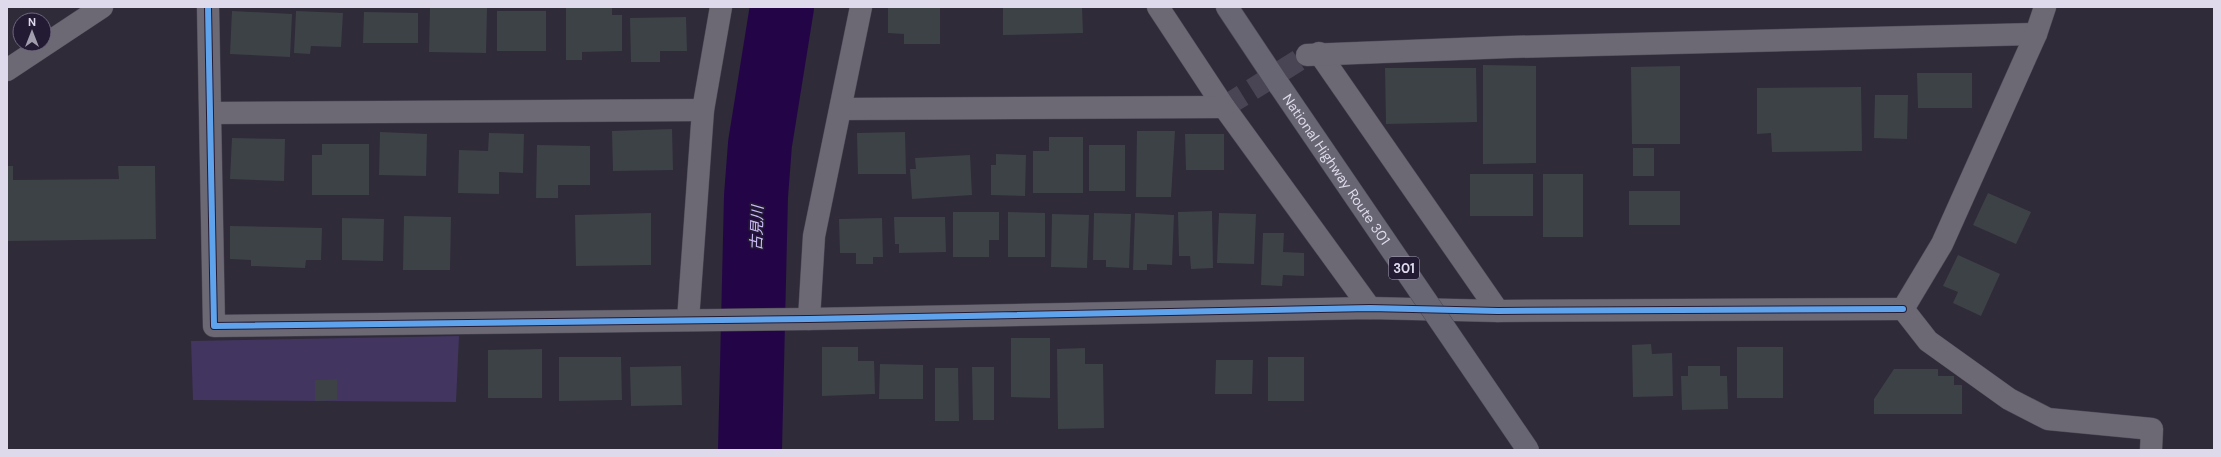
<svg xmlns="http://www.w3.org/2000/svg" width="2221" height="457" font-family="'DM Sans','Noto Sans JP',sans-serif">
	<style>
		.green { fill: #42355f }
		.lines { fill: none; stroke-linecap: round; stroke-linejoin: round }
		.river { stroke: #230547; stroke-width: 64 }
		.building { fill: #3d4247 }
		.minor-tunnel { stroke: #494554; stroke-width: 22; stroke-dasharray: 22 11; stroke-linecap: butt }
		.minor-casing { stroke: #4c4855; stroke-width: 23 }
		.highway-casing { stroke: #4c4855; stroke-width: 23 }
		.minor { stroke: #6c6974; stroke-width: 22 }
		.highway { stroke: #696674; stroke-width: 22 }
		.highway-bridge-casing { stroke: #4c4855; stroke-width: 23; stroke-linecap: butt }
		.highway-bridge { stroke: #696674; stroke-width: 22 }
		.cycleway-casing { stroke: #231b34; stroke-width: 8 }
		.cycleway { stroke: #60a3ed; stroke-width: 6 }
		.labels { text-anchor: middle; stroke-width: 3.5; stroke-linejoin: round; paint-order: stroke }
		.shield { fill: #231b34; stroke: #a6a1b5; stroke-width: 1 }
		.shield-label { font-size: 13px; font-weight: bold; fill: #dedaec }
		.street-label { font-size: 14px; fill: #dedaec; stroke: #231b34 }
		.water-label { font-size: 15px; font-style: italic; fill: #ccbcfa; stroke: #231b34 }
	</style>
	<rect width="100%" height="100%" fill="#2f2b39"/>
	<polygon class="green" points="459,336 456,402 193,400 191,341"/>
	<g class="lines">
		<polyline class="river" points="750,450 756,196 760,144 782,7"/>
	</g>
	<g class="building">
		<polygon points="566,7 612,7 612,15 622,15 622,51 582,52 582,60 566,60"/>
		<polygon points="888,7 940,7 940,44 904,44 904,34 888,33"/>
		<polygon points="1003,7 1082,7 1083,33 1003,35"/>
		<polygon points="430,8 487,8 486,53 429,52"/>
		<polygon points="232,11 292,14 290,57 230,54"/>
		<polygon points="296,11 343,13 341,47 311,46 310,54 294,53"/>
		<rect x="497" y="11" width="49" height="40"/>
		<polygon points="364,12 418,13 418,43 363,43"/>
		<polygon points="686,17 687,51 660,51 660,62 631,62 630,18"/>
		<polygon points="1483,65 1536,66 1536,163 1483,164"/>
		<polygon points="1680,66 1680,144 1632,144 1631,67"/>
		<polygon points="1385,68 1476,68 1477,122 1386,124"/>
		<polygon points="1917,73 1972,73 1972,108 1918,108"/>
		<polygon points="1861,87 1862,151 1772,152 1771,133 1757,134 1757,88"/>
		<polygon points="1875,95 1908,95 1907,139 1874,138"/>
		<polygon points="672,129 673,170 613,171 612,131"/>
		<polygon points="1137,131 1175,131 1171,197 1136,197"/>
		<polygon points="380,132 427,134 426,176 379,175"/>
		<polygon points="905,132 906,174 858,174 857,133"/>
		<polygon points="489,133 524,134 523,173 499,172 499,194 458,193 459,150 488,151"/>
		<polygon points="1185,134 1224,134 1224,170 1186,170"/>
		<polygon points="1049,137 1083,137 1083,193 1033,193 1033,151 1049,151"/>
		<polygon points="232,138 285,139 284,181 230,179"/>
		<polygon points="322,144 369,144 369,195 312,195 312,155 322,155"/>
		<polygon points="537,145 590,146 590,185 558,185 558,198 536,198"/>
		<rect x="1089" y="145" width="36" height="46"/>
		<rect x="1633" y="148" width="21" height="28"/>
		<polygon points="996,154 1026,155 1025,196 991,195 991,165 996,165"/>
		<polygon points="970,155 972,195 912,199 910,169 916,169 915,158"/>
		<polygon points="7,166 13,166 13,180 119,179 118,166 155,166 156,239 7,241"/>
		<rect x="1470" y="174" width="63" height="42"/>
		<rect x="1543" y="174" width="40" height="63"/>
		<rect x="1629" y="191" width="51" height="34"/>
		<polygon points="1988,193 2031,212 2016,244 1973,225"/>
		<polygon points="1212,211 1213,268 1191,269 1190,256 1179,256 1178,212"/>
		<polygon points="953,212 999,212 999,240 989,240 989,257 953,257"/>
		<polygon points="1008,212 1045,213 1045,257 1008,257"/>
		<polygon points="651,213 651,265 576,266 575,215"/>
		<polygon points="1094,213 1131,214 1129,268 1106,267 1106,260 1093,260"/>
		<polygon points="1135,213 1174,215 1172,265 1147,264 1147,270 1133,270"/>
		<polygon points="1219,213 1256,214 1254,264 1217,263"/>
		<polygon points="1052,214 1089,215 1087,268 1051,267"/>
		<polygon points="404,216 451,217 450,270 403,270"/>
		<polygon points="894,217 945,217 946,252 899,253 899,244 895,244"/>
		<polygon points="342,218 384,219 383,261 342,260"/>
		<polygon points="882,218 883,257 873,257 873,264 856,264 856,253 840,253 839,219"/>
		<polygon points="230,226 322,228 321,260 306,260 305,268 251,266 251,260 230,259"/>
		<polygon points="1263,233 1284,233 1283,252 1304,253 1304,276 1283,275 1282,286 1261,285"/>
		<polygon points="1958,255 2000,274 1981,316 1953,303 1958,292 1943,286"/>
		<polygon points="1011,338 1050,338 1050,398 1011,397"/>
		<polygon points="1651,344 1652,354 1672,353 1673,396 1633,397 1632,345"/>
		<polygon points="822,347 858,347 858,361 874,361 875,394 822,396"/>
		<rect x="1737" y="347" width="46" height="51"/>
		<polygon points="1085,348 1085,364 1103,364 1104,428 1058,429 1057,349"/>
		<polygon points="542,349 542,398 488,398 488,350"/>
		<polygon points="559,357 621,357 622,400 559,401"/>
		<rect x="1268" y="357" width="36" height="44"/>
		<polygon points="1216,360 1253,360 1252,394 1215,394"/>
		<polygon points="880,364 923,365 923,399 879,399"/>
		<polygon points="681,366 682,405 631,406 630,367"/>
		<polygon points="1688,366 1720,366 1720,376 1727,376 1728,409 1682,410 1681,376 1688,376"/>
		<polygon points="972,367 994,367 994,420 973,420"/>
		<polygon points="935,368 958,368 959,421 935,421"/>
		<polygon points="1894,369 1938,369 1938,376 1954,376 1954,385 1962,385 1962,414 1874,414 1874,399"/>
		<polygon points="337,379 337,400 315,401 315,380"/>
	</g>
	<g class="lines">
		<polyline class="minor-tunnel" points="1224,107 1307,55"/>
		<g class="minor-casing">
			<g id="minor">
				<polyline points="208,7 214,326 809,319 1370,308 1498,311 1903,309"/>
				<polyline points="1158,7 1224,107 1370,308"/>
				<polyline points="1319,53 1498,311"/>
				<polyline points="1307,55 1509,47 2036,34"/>
				<polyline points="7,70 102,7"/>
				<polyline points="841,109 1224,107"/>
				<polyline points="211,113 703,110"/>
				<polyline points="1903,309 1942,244 2036,34 2045,7"/>
				<polyline points="1903,309 1928,341 2009,399 2048,419 2152,429 2151,450"/>
				<polyline points="809,319 814,236 861,7"/>
				<polyline points="688,320 703,110 721,7"/>
			</g>
		</g>
		<g class="highway-casing">
			<polyline id="highway" points="1227,7 1279,85"/>
		</g>
		<use href="#minor" class="minor"/>
		<use href="#highway" class="highway"/>
		<g class="highway-bridge-casing">
			<g id="highway-bridge">
				<path id="s1" d="M 1279,85 L 1528,450"/>
			</g>
		</g>
		<use href="#highway-bridge" class="highway-bridge"/>
		<g class="cycleway-casing">
			<polyline id="cycleway" points="208,7 214,326 809,319 1370,308 1498,311 1903,309"/>
		</g>
		<use href="#cycleway" class="cycleway"/>
	</g>
	<g class="labels">
		<rect class="shield" x="1389" y="257" width="30" height="22" rx="3"/>
		<g class="shield-label">
			<text x="1404" y="273">301</text>
		</g>
		<g class="street-label">
			<text dy="5" stroke="none"><textPath href="#s1" startOffset="102">National Highway Route 301</textPath></text>
		</g>
		<g class="water-label">
			<text transform="translate(757 228) rotate(-88)" y="5">古見川</text>
		</g>
	</g>
	<rect width="2221" height="457" fill="none" stroke="#dedaec" stroke-width="16"/>
	<g transform="translate(32 32)"><circle r="19" fill="#231b34" stroke="#6e677e"/>
	<path d="M0-3L7 15L0 10L-7 15Z" fill="#a19dad"/>
	<text y="-6" font-size="11" font-weight="bold" text-anchor="middle" fill="#dedaec">N</text>
	</g>
</svg>
